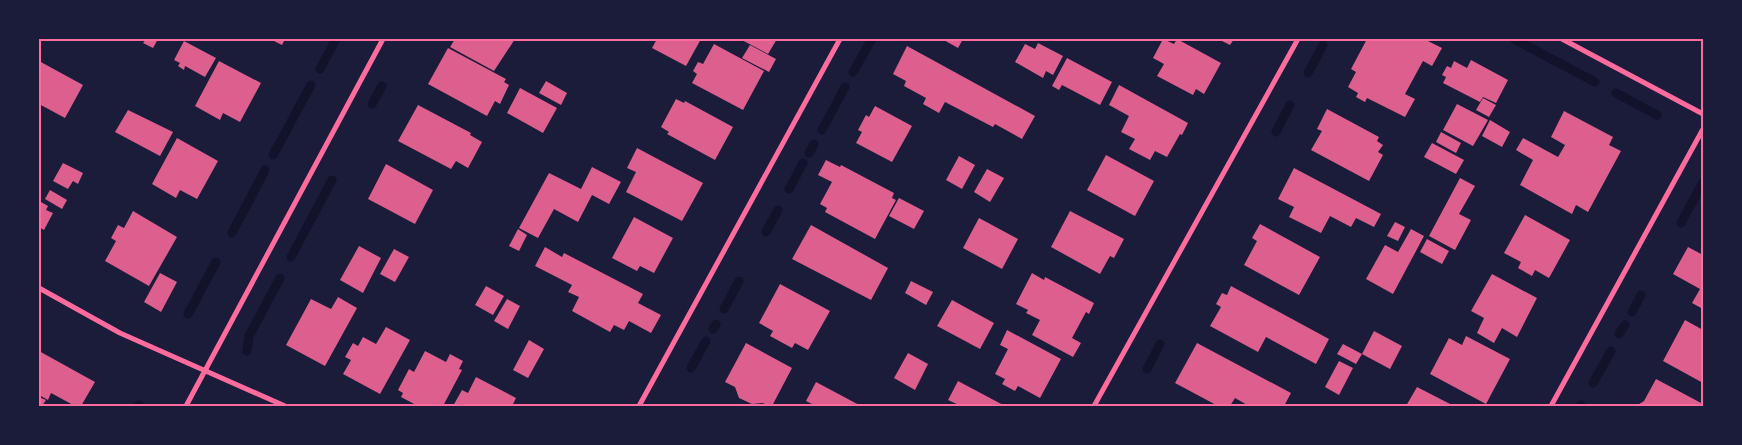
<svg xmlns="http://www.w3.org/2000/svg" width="1742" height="445" font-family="Montserrat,sans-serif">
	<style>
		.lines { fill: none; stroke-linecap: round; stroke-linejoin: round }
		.stream { stroke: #12122b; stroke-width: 9 }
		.building { fill: #dd5f8e }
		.minor { stroke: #ff6b9d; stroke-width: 5 }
		.neatline { fill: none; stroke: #ff6b9d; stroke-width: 2 }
	</style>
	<rect width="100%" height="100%" fill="#1b1b3a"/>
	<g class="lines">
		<g class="stream">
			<polyline points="1514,39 1595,82"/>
			<polyline points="320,69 336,39"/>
			<polyline points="853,72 872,39"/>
			<polyline points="1308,73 1323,45"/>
			<polyline points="1616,93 1657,115"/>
			<polyline points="372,104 382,86"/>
			<polyline points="822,130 845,87"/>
			<polyline points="1276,132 1290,105"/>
			<polyline points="809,153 814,144"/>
			<polyline points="273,155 311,85"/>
			<polyline points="789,189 803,163"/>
			<polyline points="1681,223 1703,182"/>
			<polyline points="766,232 778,210"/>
			<polyline points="232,233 265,170"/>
			<polyline points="291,257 332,180"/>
			<polyline points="724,309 739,281"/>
			<polyline points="1632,312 1641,295"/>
			<polyline points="188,314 216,262"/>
			<polyline points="713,329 716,324"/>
			<polyline points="1619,334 1625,325"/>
			<polyline points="247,351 249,336 280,278"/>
			<polyline points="691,368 706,341"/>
			<polyline points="1147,369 1160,344"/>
			<polyline points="1593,383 1611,351"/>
			<polyline points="138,406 139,405"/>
			<polyline points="1580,406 1581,405"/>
		</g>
	</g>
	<g class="building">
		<polygon points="146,39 158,39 153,48 143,43"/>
		<polygon points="270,39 285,39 282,45"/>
		<polygon points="455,39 515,39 494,71 450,47"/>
		<polygon points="657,39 701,39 686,66 652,48"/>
		<polygon points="740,39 777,39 768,54"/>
		<polygon points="942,39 963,39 958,48"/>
		<polygon points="1163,39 1174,44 1177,39 1221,63 1204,94 1196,89 1193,95 1157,76 1164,64 1153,58"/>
		<polygon points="1218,39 1234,39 1230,45"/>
		<polygon points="1367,39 1424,39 1442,48 1432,66 1423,61 1405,94 1415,99 1405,117 1367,98 1365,102 1356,97 1358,93 1348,87 1356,72 1351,69"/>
		<polygon points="184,41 216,58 205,77 185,66 184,70 178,66 180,63 174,60"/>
		<polygon points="1038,43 1063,56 1053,75 1046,71 1043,78 1015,62 1025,44 1035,49"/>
		<polygon points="714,44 764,71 743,110 692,83 697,74 693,71 698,62 703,64"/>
		<polygon points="750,45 776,59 769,72 742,58"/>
		<polygon points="907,46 1035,116 1022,139 995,124 993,127 945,102 939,113 923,104 926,98 904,86 906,81 893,74"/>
		<polygon points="448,48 506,79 504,82 509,85 500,104 495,101 487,116 428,84"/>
		<polygon points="1067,58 1112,82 1100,105 1062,85 1059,90 1052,86"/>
		<polygon points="1471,60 1508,80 1496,103 1483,97 1480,102 1443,83 1446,77 1442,75 1447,66 1451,68 1454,61 1467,68"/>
		<polygon points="39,61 83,85 65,118 39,104"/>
		<polygon points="219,61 261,83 240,122 223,113 220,120 195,106"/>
		<polygon points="546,81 567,93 561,105 539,93"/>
		<polygon points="1119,85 1188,123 1182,135 1180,134 1167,157 1155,151 1150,160 1129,149 1135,139 1121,132 1129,116 1109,105"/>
		<polygon points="520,88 557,108 543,133 507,113"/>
		<polygon points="1483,98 1496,105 1489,117 1476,110"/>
		<polygon points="676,99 684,103 685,101 733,127 715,160 667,134 669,132 661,127"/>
		<polygon points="1457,104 1488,120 1473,146 1443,130"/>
		<polygon points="418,105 471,133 470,135 482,142 468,168 456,161 451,169 398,141"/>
		<polygon points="875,106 912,126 892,162 856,143 862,132 858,130 866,115 869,117"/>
		<polygon points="1327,109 1379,137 1377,141 1383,145 1378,152 1383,155 1369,181 1311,150 1322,131 1317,129"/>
		<polygon points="128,110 173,132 160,156 115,132"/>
		<polygon points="1564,111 1613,137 1609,145 1621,151 1588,212 1576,205 1572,214 1520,185 1533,160 1516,150 1523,138 1558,157 1565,145 1551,137"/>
		<polygon points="1490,120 1510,132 1502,147 1482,136"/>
		<polygon points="1441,132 1461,143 1456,153 1436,142"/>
		<polygon points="177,138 218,161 197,199 180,190 176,198 152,184"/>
		<polygon points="1432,143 1464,160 1456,174 1424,157"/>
		<polygon points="637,148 703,183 682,221 626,192 636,172 627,168"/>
		<polygon points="1106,155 1154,181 1135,216 1087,190"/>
		<polygon points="959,156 975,165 962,189 946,180"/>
		<polygon points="826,160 840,167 841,165 894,193 892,198 896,200 875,239 825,212 827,208 820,204 832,182 818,175"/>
		<polygon points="63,163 83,173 78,184 73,181 68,189 53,181"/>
		<polygon points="386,164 433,190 415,224 368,199"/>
		<polygon points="592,167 621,182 609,204 592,195 578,222 554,209 538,238 519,228 549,173 581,189"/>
		<polygon points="1294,168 1381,214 1374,227 1356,218 1351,227 1330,216 1321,233 1289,217 1294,207 1278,199"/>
		<polygon points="987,169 1004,178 990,202 974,192"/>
		<polygon points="1460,178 1475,186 1459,214 1471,220 1455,250 1429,236"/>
		<polygon points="50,190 67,200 62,209 45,199"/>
		<polygon points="899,198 924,211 914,229 889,216"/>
		<polygon points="41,202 48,206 46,210 53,213 44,230 39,227 39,207"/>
		<polygon points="133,211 177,237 149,286 105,261 116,241 111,238 118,225 124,228"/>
		<polygon points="1070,211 1124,239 1114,258 1110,256 1100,274 1051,247"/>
		<polygon points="1525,215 1570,240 1549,278 1535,270 1532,276 1518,268 1521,262 1504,253"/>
		<polygon points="634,217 673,238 654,273 640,266 637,271 612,258"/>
		<polygon points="979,218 1018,239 1002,269 963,248"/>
		<polygon points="1395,222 1405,227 1398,241 1387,236"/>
		<polygon points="1260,224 1320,257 1299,295 1244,265 1257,241 1252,238"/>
		<polygon points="811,225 888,268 871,300 792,259"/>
		<polygon points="518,229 527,235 519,251 509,246"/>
		<polygon points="1411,229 1424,236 1393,294 1366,279 1385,245 1398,252"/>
		<polygon points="1427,239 1449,251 1442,264 1420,252"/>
		<polygon points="359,246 381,258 363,293 340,280"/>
		<polygon points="545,247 562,257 564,253 643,294 638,303 661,315 651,333 629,321 624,330 614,325 610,332 572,311 579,297 568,292 572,285 535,266"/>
		<polygon points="1688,247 1703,255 1703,309 1692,303 1700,289 1673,274"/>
		<polygon points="394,249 409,257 395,282 380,274"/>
		<polygon points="160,273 177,282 161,312 144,302"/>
		<polygon points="1032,273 1044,280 1045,277 1094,303 1089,314 1086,312 1072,338 1081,343 1073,357 1032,335 1040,320 1026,313 1028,310 1016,304"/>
		<polygon points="1492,274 1537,298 1517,337 1502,328 1494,343 1477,333 1484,318 1471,311"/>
		<polygon points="911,281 933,292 926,305 905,293"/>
		<polygon points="780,284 830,311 808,350 795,343 792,348 770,336 773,331 759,323"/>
		<polygon points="486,286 504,296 493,315 475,305"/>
		<polygon points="1231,286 1329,339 1316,364 1266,337 1258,352 1210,326 1221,307 1216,304 1222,293 1227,295"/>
		<polygon points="338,297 357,308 325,366 286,345 311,299 331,309"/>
		<polygon points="507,299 520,306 508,329 494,321"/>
		<polygon points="952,300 994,323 980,349 937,326"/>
		<polygon points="1685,320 1703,330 1703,383 1663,361"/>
		<polygon points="386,327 410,340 380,394 343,374 351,360 345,357 353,343 358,346 363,337 376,344"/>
		<polygon points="1007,330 1061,359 1040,398 1018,386 1015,391 1002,384 1005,379 995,374 1008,349 1000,345"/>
		<polygon points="1374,331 1402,346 1390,369 1362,354"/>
		<polygon points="1466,336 1510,359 1486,404 1430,374 1449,338 1462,345"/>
		<polygon points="529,340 544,349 528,378 513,370"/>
		<polygon points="746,343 792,368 772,406 762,403 752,404 739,398 735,387 725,382"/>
		<polygon points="1197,343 1291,393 1284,406 1249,406 1235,398 1230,406 1218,406 1175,383"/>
		<polygon points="1343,344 1362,354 1356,364 1337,354"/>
		<polygon points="39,351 95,382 81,406 75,406 51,393 48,400 39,395"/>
		<polygon points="425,351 446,362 450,354 463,361 459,369 462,370 443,406 418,406 401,397 403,393 398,390 409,369 414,372"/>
		<polygon points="908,353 928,364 915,390 894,378"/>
		<polygon points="1339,361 1353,368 1339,395 1325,387"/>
		<polygon points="476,377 516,398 512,406 453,406 462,390 468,393"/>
		<polygon points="1656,379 1703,404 1703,406 1636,406 1644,401"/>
		<polygon points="958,381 1005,406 961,406 948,400"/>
		<polygon points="816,382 861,406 816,406 806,401"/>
		<polygon points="1417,387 1454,406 1406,406"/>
		<polygon points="39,397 46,400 42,406 39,406"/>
	</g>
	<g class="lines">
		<g class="minor">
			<polyline points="1562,39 1703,114"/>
			<polyline points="39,288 120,333 285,406"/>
			<polyline points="186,406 383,39"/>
			<polyline points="639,406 840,39"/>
			<polyline points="1094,406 1298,39"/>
			<polyline points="1551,406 1703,129"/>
		</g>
	</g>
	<rect width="1742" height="445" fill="none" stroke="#1b1b3a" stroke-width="80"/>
	<rect x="40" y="40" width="1662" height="365" class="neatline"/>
</svg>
